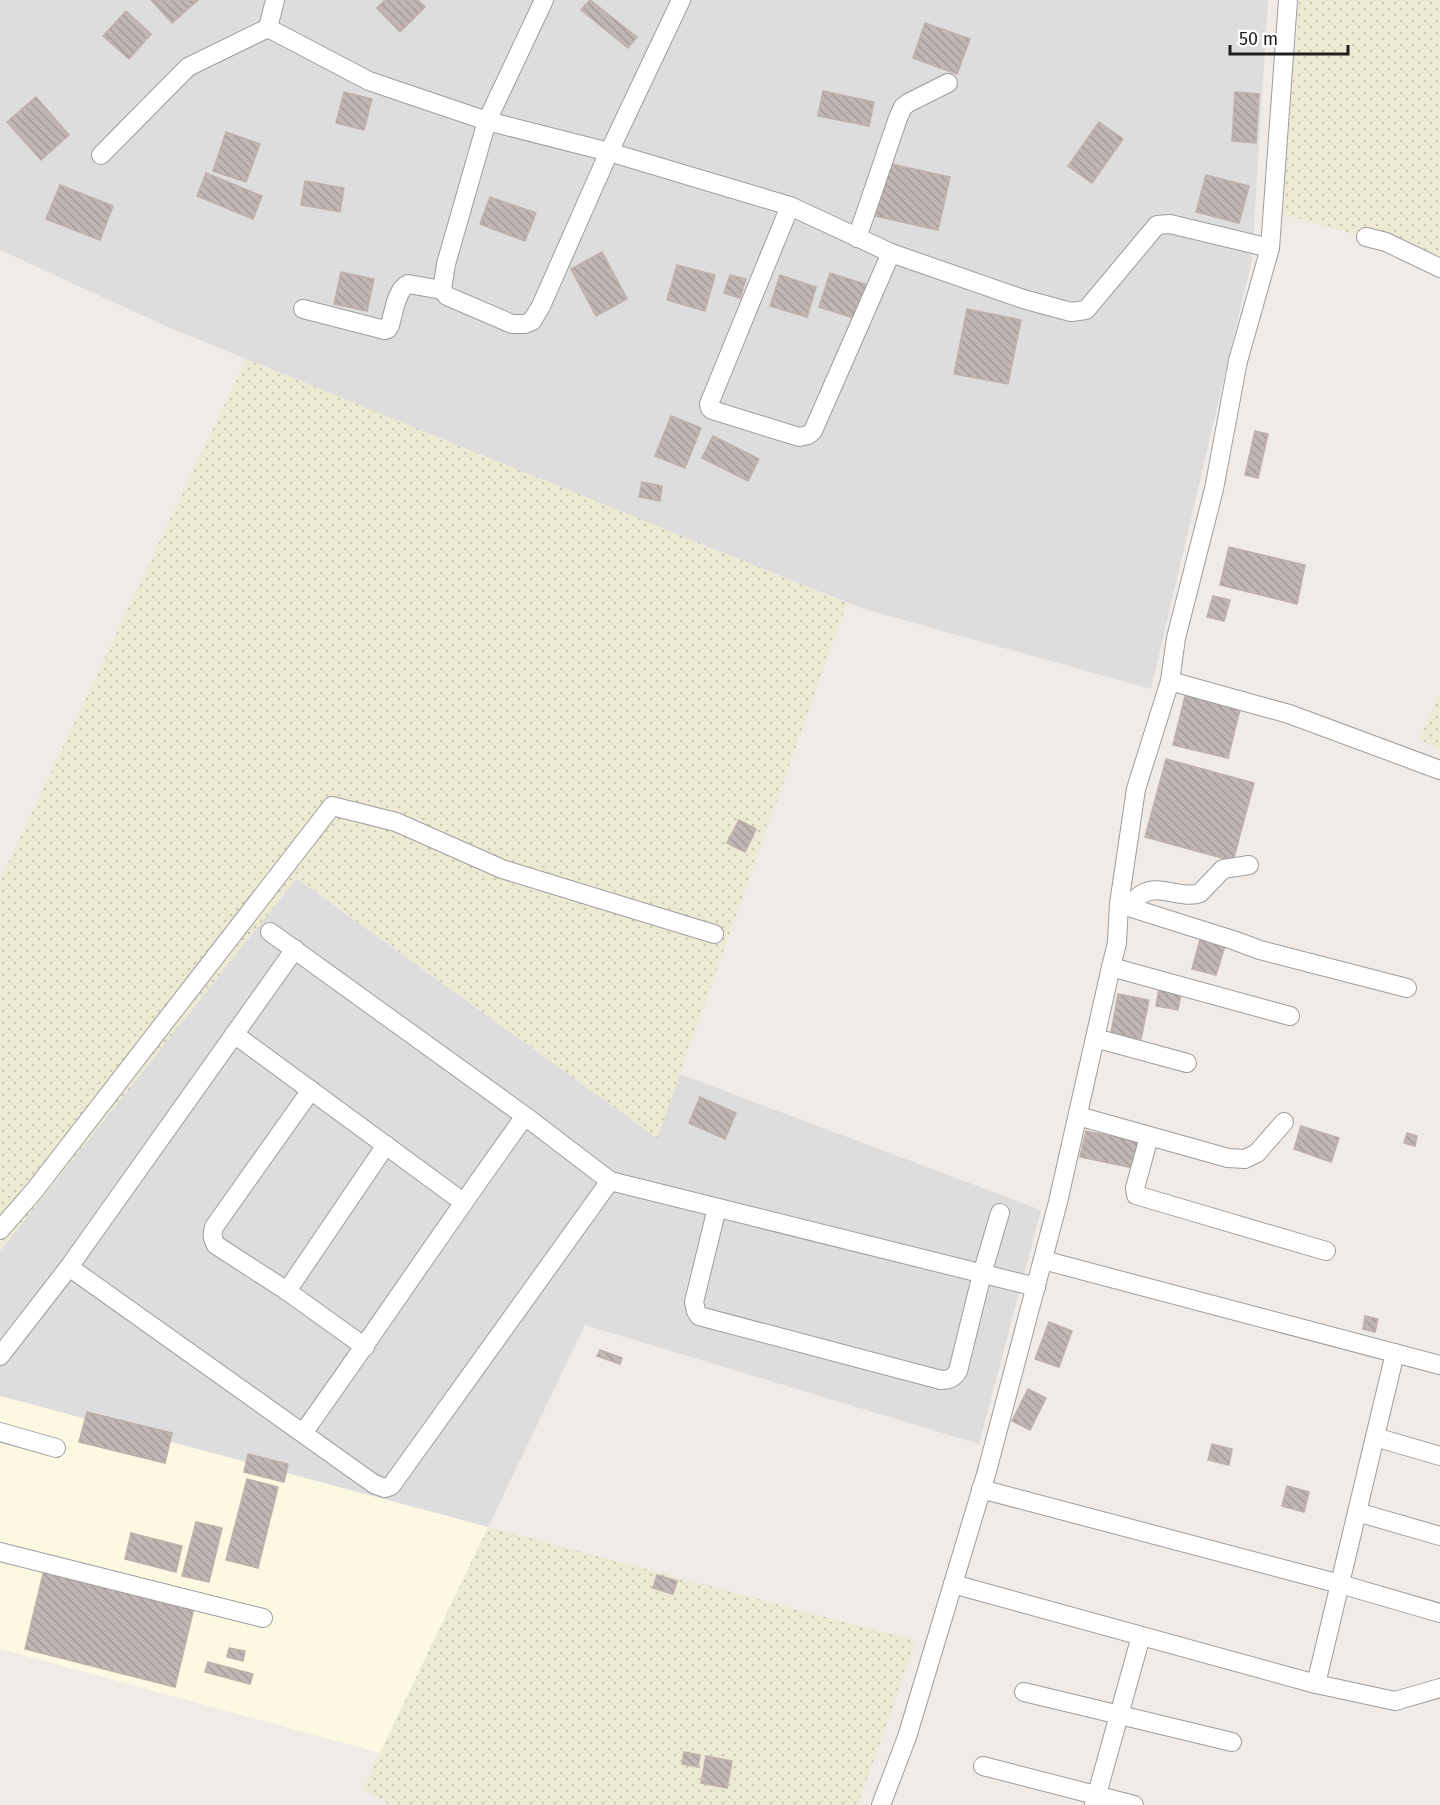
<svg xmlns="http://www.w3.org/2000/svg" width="1440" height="1805" font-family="'Fira Sans',sans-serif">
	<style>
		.residential { fill: #dedddd }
		.education { fill: #fdf8e2 }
		.farmland { fill: url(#farmland-dots) }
		.building { fill: url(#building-back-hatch); stroke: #c1afaa; stroke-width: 1.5 }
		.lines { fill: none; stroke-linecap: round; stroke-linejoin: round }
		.minor-casing { stroke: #9d9d9d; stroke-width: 20 }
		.minor { stroke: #fff; stroke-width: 18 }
	</style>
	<defs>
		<pattern id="farmland-dots" width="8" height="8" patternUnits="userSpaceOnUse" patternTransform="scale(1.5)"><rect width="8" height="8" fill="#edead3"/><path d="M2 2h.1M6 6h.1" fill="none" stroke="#cbc8b5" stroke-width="1.8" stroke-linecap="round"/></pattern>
		<pattern id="building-back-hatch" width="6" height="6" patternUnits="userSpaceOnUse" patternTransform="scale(1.5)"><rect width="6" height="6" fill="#c0b6b3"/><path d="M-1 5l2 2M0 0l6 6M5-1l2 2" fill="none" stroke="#a59c9a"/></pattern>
	</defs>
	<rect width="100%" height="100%" fill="#f0ebe7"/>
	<g class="residential">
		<polygon points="0,0 1268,0 1252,259 1151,689 864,609 653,525 168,327 0,250"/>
		<polygon points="296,878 657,1138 680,1074 1041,1210 979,1444 585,1325 488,1527 0,1396 0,1251"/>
	</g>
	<polygon class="education" points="0,1396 488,1527 380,1753 0,1649"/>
	<g class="farmland">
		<polygon points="1299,0 1440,0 1440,258 1282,214"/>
		<polygon points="246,359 847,603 657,1138 297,878 0,1251 0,880"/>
		<polygon points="1440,693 1440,751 1420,739"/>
		<polygon points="488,1527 916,1641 858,1805 390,1805 363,1789"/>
	</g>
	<g class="building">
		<polygon points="151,0 198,0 172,23"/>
		<polygon points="385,0 418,0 425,7 400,32 377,8"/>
		<polygon points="590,0 637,37 628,48 581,10"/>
		<polygon points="126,11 151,34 129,59 103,36"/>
		<polygon points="925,23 970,39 957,74 913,58"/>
		<polygon points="823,91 874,102 869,126 818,116"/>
		<polygon points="344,92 372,99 364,130 336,123"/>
		<polygon points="1235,92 1259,94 1256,143 1232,141"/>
		<polygon points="36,97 69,135 41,160 7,122"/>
		<polygon points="1099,122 1123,139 1092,183 1068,166"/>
		<polygon points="226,132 260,144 246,182 213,171"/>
		<polygon points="887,163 950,177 938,230 875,216"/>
		<polygon points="206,173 262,196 253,219 197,196"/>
		<polygon points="1206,175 1249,186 1239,223 1196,212"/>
		<polygon points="305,181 344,188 340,212 301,205"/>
		<polygon points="60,185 113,206 100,240 46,219"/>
		<polygon points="490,197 536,213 525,241 480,224"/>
		<polygon points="602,252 627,299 596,316 571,269"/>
		<polygon points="677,265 715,275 705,311 667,300"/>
		<polygon points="341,272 374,279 367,311 334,304"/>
		<polygon points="830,273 868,285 857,319 819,307"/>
		<polygon points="730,275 746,279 740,298 724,293"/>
		<polygon points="780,275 816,287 807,317 770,306"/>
		<polygon points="967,309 1021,320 1008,384 954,374"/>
		<polygon points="671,416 701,428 685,468 655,456"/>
		<polygon points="1255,431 1268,434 1258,478 1245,475"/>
		<polygon points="713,436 759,459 748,481 702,458"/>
		<polygon points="642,482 662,486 660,501 639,497"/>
		<polygon points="1229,547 1305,565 1297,604 1220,585"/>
		<polygon points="1213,596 1230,600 1224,621 1207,617"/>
		<polygon points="1186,692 1241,705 1228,758 1173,745"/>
		<polygon points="1166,759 1254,783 1233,861 1145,837"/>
		<polygon points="739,820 756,829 745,852 727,843"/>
		<polygon points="1201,936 1226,943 1216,975 1192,969"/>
		<polygon points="1160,983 1182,987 1178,1010 1156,1006"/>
		<polygon points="1118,994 1149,1000 1141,1039 1111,1033"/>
		<polygon points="700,1097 736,1113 725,1139 689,1123"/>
		<polygon points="1301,1126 1339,1138 1331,1162 1294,1149"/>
		<polygon points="1086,1131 1140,1142 1134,1168 1080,1157"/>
		<polygon points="1407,1133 1417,1136 1415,1146 1404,1143"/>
		<polygon points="1365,1316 1378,1319 1375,1332 1363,1329"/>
		<polygon points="1049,1322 1072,1331 1059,1367 1035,1359"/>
		<polygon points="600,1350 622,1358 620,1364 597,1356"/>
		<polygon points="1028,1389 1046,1398 1030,1430 1012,1421"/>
		<polygon points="87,1412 172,1433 165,1463 79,1442"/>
		<polygon points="1212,1444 1232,1449 1229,1465 1208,1460"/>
		<polygon points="248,1454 288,1464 284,1482 244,1472"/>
		<polygon points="247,1479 278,1487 258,1568 226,1560"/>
		<polygon points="1287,1486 1309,1492 1304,1512 1282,1506"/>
		<polygon points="196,1522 222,1528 209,1582 182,1576"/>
		<polygon points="131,1533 182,1546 176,1572 125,1559"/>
		<polygon points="44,1570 194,1608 175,1687 25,1649"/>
		<polygon points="657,1575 677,1581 673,1594 653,1588"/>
		<polygon points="229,1648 245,1651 243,1661 227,1657"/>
		<polygon points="208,1662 253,1674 250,1684 205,1672"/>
		<polygon points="684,1752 700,1755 698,1767 682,1764"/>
		<polygon points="706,1756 732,1761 727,1788 701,1783"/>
	</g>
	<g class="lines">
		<g class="minor-casing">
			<g id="minor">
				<polyline points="275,0 268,28 369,81 487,121 609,152 790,206 891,253 1023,299 1071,312 1086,310 1157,225 1170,224 1270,248"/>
				<polyline points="544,0 487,121 446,264 442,290 447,296 512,324 525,324 532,321 541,306 609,152 681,0"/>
				<polyline points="101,155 188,67 268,28"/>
				<polyline points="790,206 709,404 710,408 712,410 799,437 808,435 813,431 891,253"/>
				<polyline points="1366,237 1386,242 1440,268"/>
				<polyline points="857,238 898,118 903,107 908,103 948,83"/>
				<path d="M 303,309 L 385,330 L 388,329 L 390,325 C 394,312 396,290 408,284 L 442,290"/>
				<polyline points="1170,681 1289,714 1440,770"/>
				<polyline points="1119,904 1233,940 1260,950 1407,988"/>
				<path d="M 1127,907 C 1132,903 1137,897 1142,894 C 1160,883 1181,900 1200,893 L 1223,869 L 1249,865"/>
				<polyline points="270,932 525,1116 610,1181 1036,1287"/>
				<polyline points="1111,967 1290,1016"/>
				<polyline points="234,1034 463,1202"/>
				<polyline points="1095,1038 1187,1063"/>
				<path d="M 311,1090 L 214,1227 C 212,1234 212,1238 216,1245 L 287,1291 L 365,1347"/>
				<polyline points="1078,1116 1228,1158 1245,1159 1257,1153 1284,1122"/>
				<polyline points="1149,1137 1135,1188 1136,1195 1326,1251"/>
				<path d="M 717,1208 L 694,1302 L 696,1311 L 699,1316 L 941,1380 C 949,1380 954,1378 958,1371 L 982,1274 L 1000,1213"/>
				<polyline points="0,1230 34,1191 332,806 396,822 502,869 714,934"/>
				<polyline points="1043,1260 1440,1365"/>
				<polyline points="69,1267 374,1484 385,1488 391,1486 610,1181"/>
				<polyline points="287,1291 386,1145"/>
				<polyline points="0,1356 69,1267 295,949"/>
				<polyline points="0,1432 56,1448"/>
				<path d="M 303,1433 C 378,1328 449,1221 525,1116"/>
				<polyline points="1375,1437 1440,1456"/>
				<polyline points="981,1489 1340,1584 1440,1613"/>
				<polyline points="1357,1512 1440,1536"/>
				<polyline points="0,1552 263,1618"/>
				<polyline points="953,1584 1316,1684 1395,1701 1440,1688"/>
				<polyline points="1316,1684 1395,1353"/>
				<polyline points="1024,1692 1232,1742"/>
				<polyline points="983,1766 1134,1805"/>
				<polyline points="881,1805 907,1737 987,1471 1058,1202 1111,967 1117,943 1119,904 1136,789 1170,681 1176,638 1214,489 1238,361 1270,248 1288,0"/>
				<polyline points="1094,1805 1141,1636"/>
			</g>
		</g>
		<use href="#minor" class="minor"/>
	</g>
	<path d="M1230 45v9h118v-9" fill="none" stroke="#202020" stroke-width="3"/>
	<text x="1239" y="45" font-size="18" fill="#202020" stroke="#ffffff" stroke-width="4.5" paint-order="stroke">50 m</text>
</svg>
